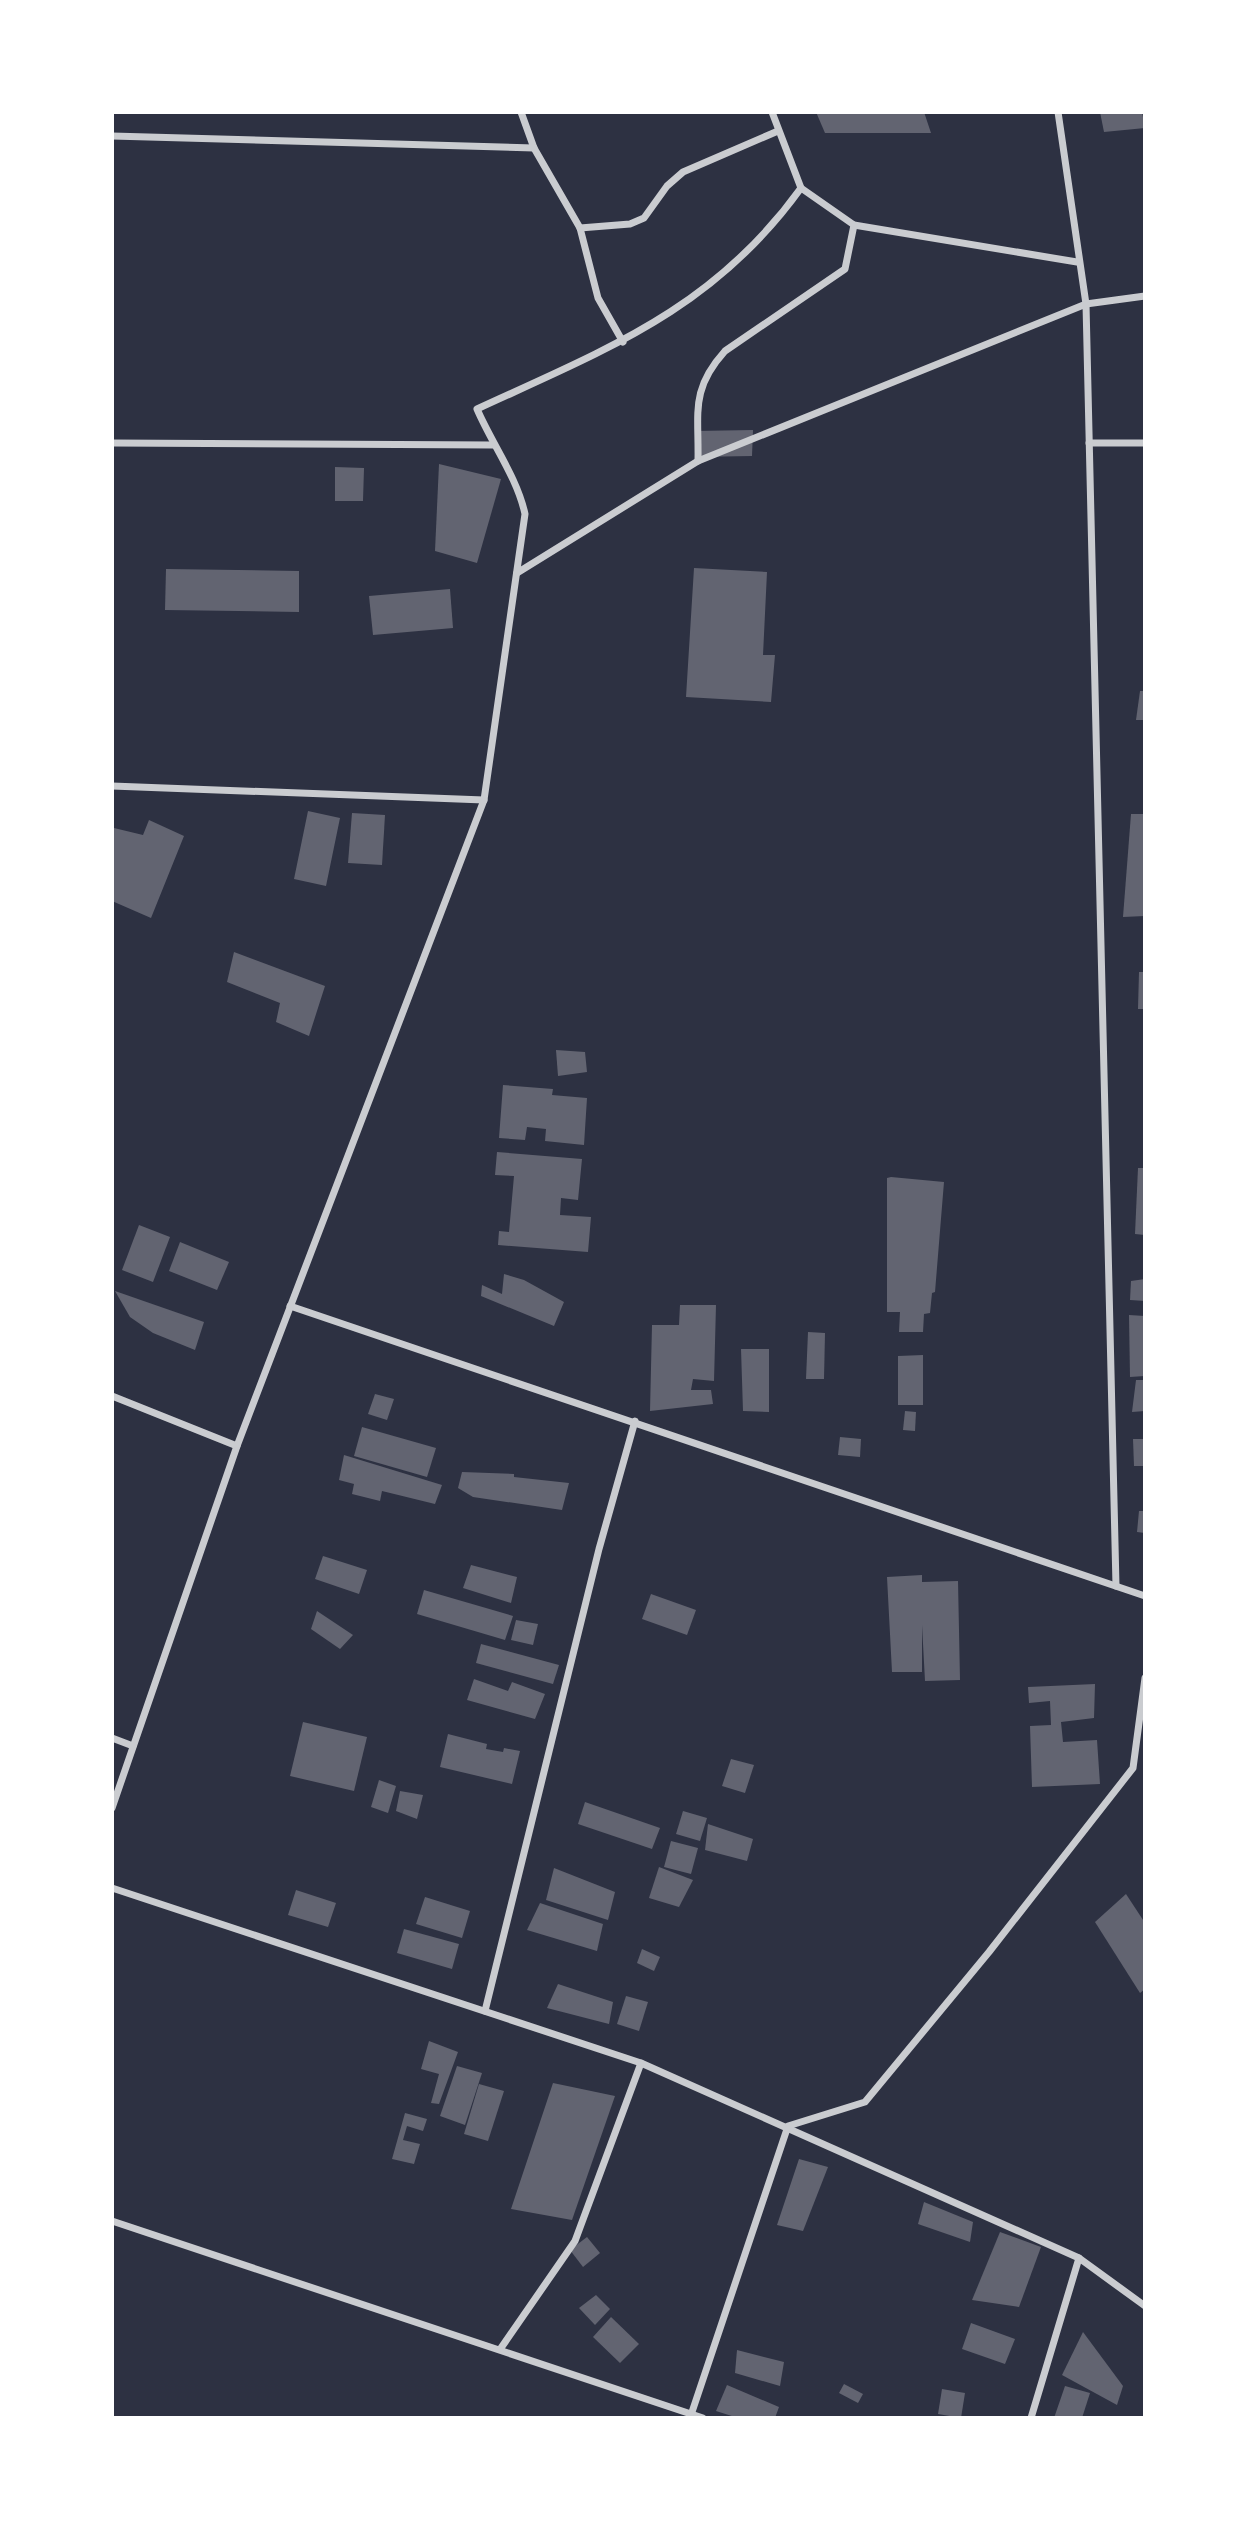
<svg xmlns="http://www.w3.org/2000/svg" width="1257" height="2530" font-family="'Work Sans',sans-serif">
	<style>
		.building { fill: #626471 }
		.lines { fill: none; stroke-linecap: round; stroke-linejoin: round }
		.minor { stroke: #caccd0; stroke-width: 7 }
	</style>
	<rect width="100%" height="100%" fill="#2d3142"/>
	<g class="building">
		<polygon points="816,112 924,112 931,133 825,133"/>
		<polygon points="1100,112 1142,112 1145,128 1104,132"/>
		<polygon points="753,430 752,456 695,457 695,431"/>
		<polygon points="439,464 501,479 477,563 435,551"/>
		<polygon points="335,467 364,468 363,501 335,501"/>
		<polygon points="694,568 767,572 763,655 775,655 771,702 686,697"/>
		<polygon points="166,569 299,571 299,612 165,610"/>
		<polygon points="450,589 453,628 373,635 369,596"/>
		<polygon points="1140,691 1145,691 1145,720 1136,720"/>
		<polygon points="308,811 340,818 326,886 294,879"/>
		<polygon points="352,813 385,815 382,865 348,863"/>
		<polygon points="1131,814 1145,814 1145,916 1123,917"/>
		<polygon points="149,820 184,836 151,918 112,901 114,828 143,835"/>
		<polygon points="234,952 325,986 309,1036 276,1022 280,1003 227,982"/>
		<polygon points="1139,972 1145,972 1145,1009 1138,1009"/>
		<polygon points="556,1050 585,1052 587,1072 558,1076"/>
		<polygon points="503,1085 553,1089 552,1095 587,1098 584,1145 545,1141 546,1129 527,1127 525,1140 499,1138"/>
		<polygon points="497,1152 582,1159 578,1200 561,1198 560,1215 591,1217 588,1252 498,1245 499,1231 509,1232 514,1176 495,1175"/>
		<polygon points="1138,1168 1145,1168 1145,1235 1135,1234"/>
		<polygon points="891,1177 944,1182 935,1292 932,1293 930,1313 924,1314 923,1332 899,1332 900,1312 887,1312 887,1178"/>
		<polygon points="139,1225 170,1237 153,1282 122,1270"/>
		<polygon points="180,1242 229,1262 217,1290 169,1271"/>
		<polygon points="504,1274 524,1280 564,1302 554,1326 481,1296 482,1285 502,1294"/>
		<polygon points="1145,1279 1145,1301 1130,1300 1131,1281"/>
		<polygon points="115,1291 204,1322 195,1350 153,1333 130,1317"/>
		<polygon points="680,1305 716,1305 714,1381 693,1379 691,1390 711,1390 713,1404 650,1411 652,1325 679,1325"/>
		<polygon points="1129,1315 1145,1316 1145,1376 1130,1377"/>
		<polygon points="808,1332 825,1333 824,1379 806,1379"/>
		<polygon points="741,1349 769,1349 769,1412 743,1411"/>
		<polygon points="923,1355 923,1405 898,1405 898,1356"/>
		<polygon points="1136,1380 1145,1380 1145,1411 1132,1412"/>
		<polygon points="375,1394 394,1399 387,1420 368,1414"/>
		<polygon points="905,1411 916,1412 915,1431 903,1430"/>
		<polygon points="362,1427 436,1448 427,1477 354,1456"/>
		<polygon points="840,1437 861,1439 860,1457 838,1455"/>
		<polygon points="1133,1439 1145,1439 1145,1466 1134,1466"/>
		<polygon points="344,1455 442,1485 435,1504 382,1491 380,1501 352,1494 354,1484 339,1480"/>
		<polygon points="462,1472 514,1474 514,1477 569,1483 562,1510 473,1497 458,1488"/>
		<polygon points="1139,1511 1145,1511 1145,1533 1137,1532"/>
		<polygon points="323,1556 367,1570 359,1594 315,1579"/>
		<polygon points="471,1565 517,1577 511,1603 463,1588"/>
		<polygon points="922,1575 922,1582 958,1581 960,1680 925,1681 922,1625 922,1672 892,1672 887,1577"/>
		<polygon points="424,1590 513,1616 505,1640 417,1614"/>
		<polygon points="651,1594 696,1610 687,1635 642,1619"/>
		<polygon points="317,1611 353,1635 340,1649 311,1629"/>
		<polygon points="516,1620 538,1624 533,1645 511,1640"/>
		<polygon points="481,1644 559,1665 553,1684 476,1663"/>
		<polygon points="474,1679 508,1691 512,1682 545,1694 535,1719 467,1700"/>
		<polygon points="1095,1684 1094,1718 1061,1722 1063,1742 1097,1740 1100,1784 1032,1787 1030,1726 1051,1725 1050,1701 1029,1703 1028,1687"/>
		<polygon points="303,1722 367,1737 354,1791 290,1776"/>
		<polygon points="448,1734 487,1744 486,1749 503,1752 504,1748 520,1751 512,1784 440,1767"/>
		<polygon points="731,1759 754,1765 745,1793 722,1786"/>
		<polygon points="379,1780 396,1786 388,1813 371,1807"/>
		<polygon points="400,1791 423,1795 417,1819 396,1811"/>
		<polygon points="585,1802 660,1828 652,1849 578,1824"/>
		<polygon points="683,1811 707,1818 700,1841 676,1834"/>
		<polygon points="708,1824 753,1839 747,1861 705,1850"/>
		<polygon points="671,1841 698,1848 691,1874 664,1867"/>
		<polygon points="659,1867 693,1880 679,1907 649,1898"/>
		<polygon points="554,1868 615,1892 608,1920 546,1900"/>
		<polygon points="296,1890 336,1903 328,1927 288,1915"/>
		<polygon points="1126,1894 1145,1923 1145,1989 1140,1993 1095,1922"/>
		<polygon points="425,1897 470,1911 462,1938 416,1924"/>
		<polygon points="540,1903 603,1924 597,1951 527,1930"/>
		<polygon points="404,1929 459,1944 452,1969 397,1953"/>
		<polygon points="642,1949 660,1957 654,1971 637,1963"/>
		<polygon points="558,1984 613,2002 609,2024 547,2008"/>
		<polygon points="626,1996 648,2002 639,2031 617,2024"/>
		<polygon points="429,2041 458,2052 439,2104 431,2103 439,2074 421,2069"/>
		<polygon points="457,2066 482,2073 465,2125 440,2116"/>
		<polygon points="553,2083 615,2096 572,2220 511,2209"/>
		<polygon points="479,2084 504,2091 488,2141 464,2134"/>
		<polygon points="405,2113 427,2119 423,2131 407,2126 403,2140 420,2144 414,2164 392,2159"/>
		<polygon points="799,2159 828,2167 803,2231 777,2225"/>
		<polygon points="924,2202 973,2222 970,2242 918,2224"/>
		<polygon points="1000,2232 1041,2247 1019,2307 972,2300"/>
		<polygon points="587,2237 600,2253 583,2267 570,2250"/>
		<polygon points="596,2295 610,2309 595,2325 579,2308"/>
		<polygon points="611,2317 639,2344 620,2363 593,2337"/>
		<polygon points="971,2323 1015,2339 1005,2364 962,2349"/>
		<polygon points="1083,2332 1123,2386 1117,2405 1062,2375"/>
		<polygon points="737,2350 784,2362 780,2386 735,2373"/>
		<polygon points="844,2384 863,2394 858,2403 839,2393"/>
		<polygon points="727,2385 779,2407 775,2418 738,2418 716,2411"/>
		<polygon points="1065,2386 1090,2393 1082,2418 1054,2418"/>
		<polygon points="942,2389 965,2393 961,2418 938,2414"/>
	</g>
	<g class="lines">
		<g class="minor">
			<polyline points="521,112 534,148 580,228 598,298 623,342"/>
			<polyline points="1058,112 1086,304 1145,296"/>
			<polyline points="112,136 534,148"/>
			<polyline points="801,188 854,225 1077,262"/>
			<polyline points="580,228 630,224 644,218 667,186 683,172 778,131"/>
			<polyline points="112,443 493,445"/>
			<polyline points="1089,443 1145,443"/>
			<path d="M 698,461 C 699,412 690,390 725,351 L 845,269 L 854,225"/>
			<polyline points="517,573 698,461 1086,304 1116,1586"/>
			<polyline points="112,786 484,800"/>
			<polyline points="290,1306 1145,1596"/>
			<polyline points="112,1396 237,1446"/>
			<polyline points="112,1738 133,1746"/>
			<path d="M 112,1808 L 237,1446 L 484,800 L 525,514 C 517,477 492,444 477,409 C 607,349 714,309 801,188 L 772,112"/>
			<polyline points="112,1888 641,2063 1079,2258 1145,2306"/>
			<polyline points="485,2011 599,1549 635,1421"/>
			<polyline points="112,2221 703,2418"/>
			<polyline points="501,2348 575,2241 641,2063"/>
			<polyline points="690,2418 788,2126 865,2102 989,1952 1133,1768 1145,1678"/>
			<polyline points="1031,2418 1079,2258"/>
		</g>
	</g>
	<rect width="1257" height="2530" fill="none" stroke="#ffffff" stroke-width="228"/>
</svg>
